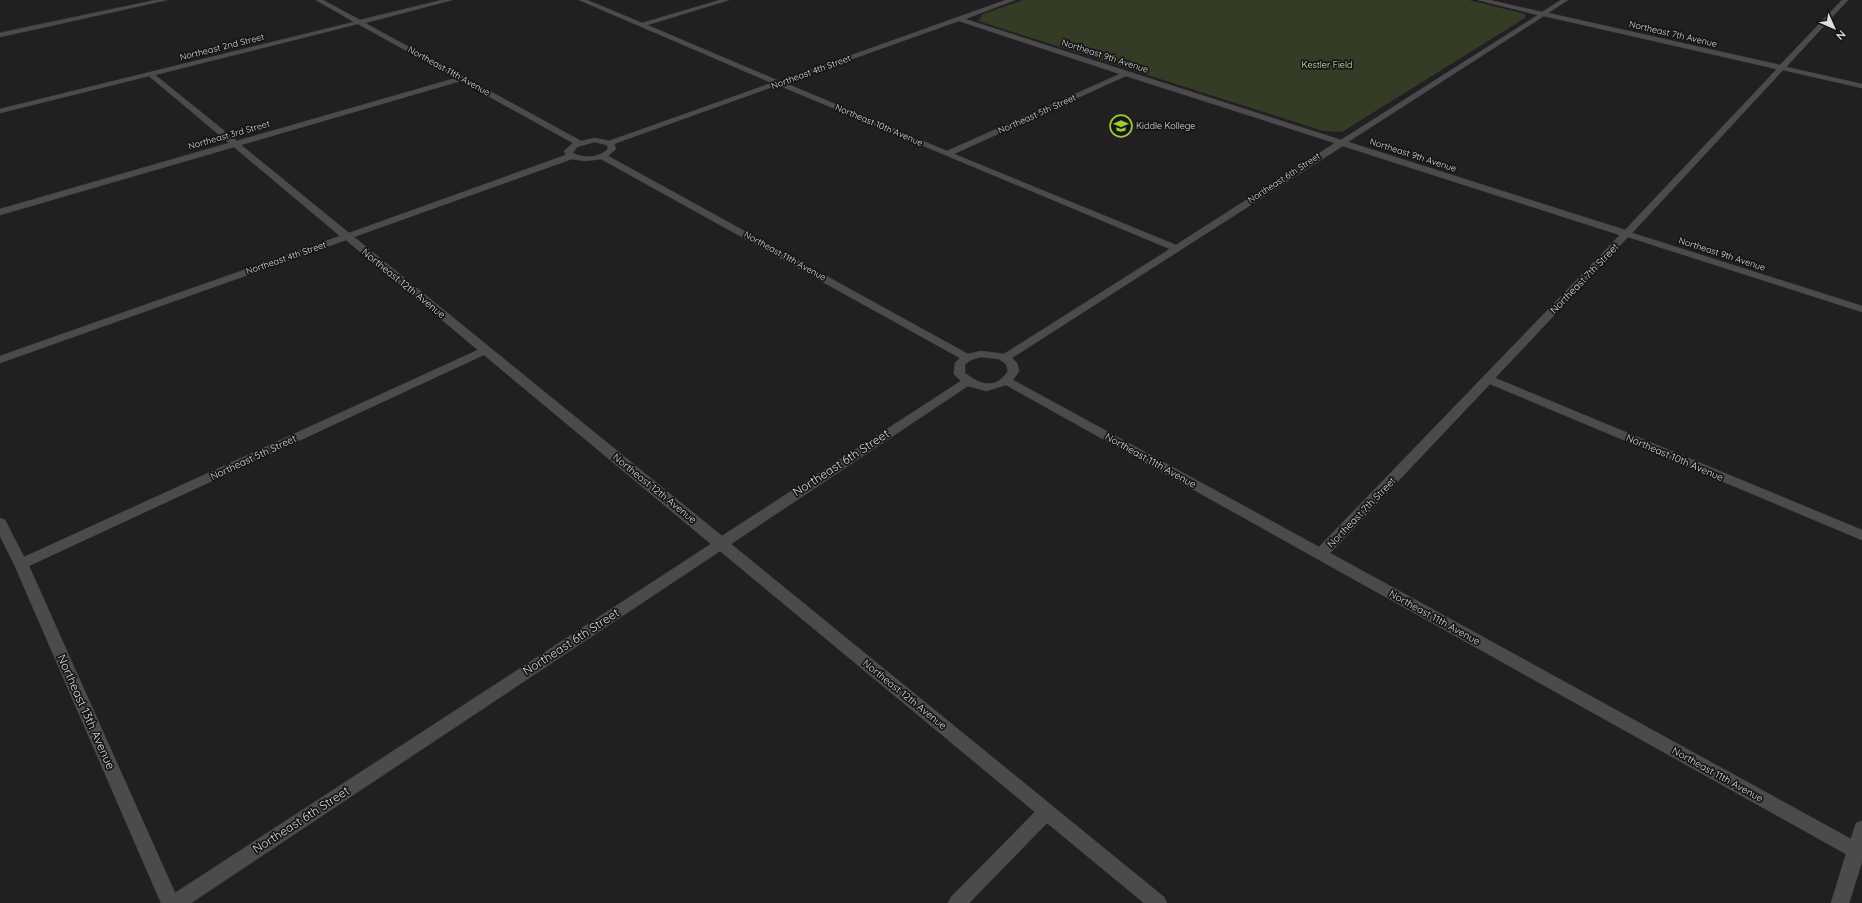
<svg xmlns="http://www.w3.org/2000/svg" width="1862" height="903" font-family="Quicksand,sans-serif">
	<style>
		.green { fill: #343c25 }
		.lines { fill: none; stroke-linecap: round; stroke-linejoin: round }
		.minor-casing { stroke: #3d3c3d; stroke-width: 1 }
		.minor { fill: #4d4a4d; fill-rule: evenodd }
		.labels { text-anchor: middle; stroke-width: 3.5; stroke-linejoin: round; paint-order: stroke }
		.far-street-label { font-size: 9px; fill: #dedcde; stroke: #171517 }
		.far-park-label { font-size: 9px; fill: #cee8a4; stroke: #171517 }
		.far-poi-label { font-size: 9px; fill: #dedcde; stroke: #171517; text-anchor: start }
		.street-label { font-size: 10px; fill: #dedcde; stroke: #171517 }
		.near-street-label { font-size: 12px; fill: #dedcde; stroke: #171517 }
	</style>
	<rect width="100%" height="100%" fill="#211f21"/>
	<polygon class="green" points="1023,0 1469,0 1525,14 1525,18 1342,132 1323,131 978,21 983,14"/>
	<g class="lines">
		<g class="minor-casing">
			<g id="minor">
				<polygon points="156,0 167,0 0,37 0,33"/>
				<path d="M 316,0 L 323,0 L 360,20 L 442,0 L 452,0 L 365,23 L 581,141 L 595,138 L 609,141 L 772,83 L 579,0 L 587,0 L 642,23 L 720,0 L 729,0 L 647,25 L 779,81 L 1006,0 L 1015,0 L 965,19 L 1341,140 L 1538,15 L 1478,0 L 1489,0 L 1542,12 L 1561,0 L 1568,0 L 1548,13 L 1780,65 L 1842,0 L 1848,0 L 1786,67 L 1862,84 L 1862,88 L 1783,70 L 1632,233 L 1862,306 L 1862,312 L 1628,237 L 1495,378 L 1862,530 L 1862,540 L 1490,384 L 1330,553 L 1851,839 L 1856,823 L 1862,821 L 1862,862 L 1849,903 L 1831,903 L 1846,854 L 1006,385 L 986,391 L 968,386 L 731,544 L 1164,897 L 1167,903 L 1144,903 L 1047,823 L 969,903 L 948,903 L 951,897 L 1035,812 L 720,551 L 191,903 L 161,903 L 14,564 L 0,536 L 0,518 L 5,520 L 24,557 L 478,350 L 346,240 L 0,363 L 0,356 L 340,236 L 234,147 L 0,215 L 0,209 L 229,143 L 149,76 L 0,113 L 0,109 L 354,22 ZM 1544,16 L 1777,69 L 1625,230 L 1348,142 ZM 959,21 L 1120,74 L 947,151 L 785,83 ZM 358,24 L 456,78 L 237,141 L 155,75 ZM 1126,76 L 1335,143 L 1176,245 L 954,154 ZM 461,81 L 573,143 L 564,151 L 566,155 L 349,233 L 241,145 ZM 778,85 L 1170,249 L 1004,354 L 981,351 L 968,354 L 608,156 L 616,149 L 614,144 ZM 595,142 L 607,145 L 608,149 C 599,158 584,159 573,153 L 577,147 ZM 1343,146 L 1620,235 L 1319,547 L 1013,380 L 1019,371 L 1017,363 L 1012,358 ZM 572,159 L 585,161 L 601,159 L 960,358 L 955,363 L 954,374 L 961,381 L 722,536 L 354,237 ZM 484,355 L 711,544 L 175,893 L 29,566 ZM 981,357 L 999,359 L 1006,364 L 1008,371 C 996,390 980,385 965,373 L 965,364 L 971,360 Z"/>
			</g>
		</g>
		<use href="#minor" class="minor"/>
	</g>
	<defs>
		<g id="school-ring" transform="scale(1.15)"><circle r="9.5" fill="#171517" stroke="#9dca30" stroke-width="1.5"/><path d="M0-5L7-2L0 1L-7-2ZM-4 1L0 2.5L4 1V4Q0 6-4 4Z" fill="#9dca30"/></g>
	</defs>
	<g fill-rule="evenodd">
		<use href="#school-ring" x="1121" y="126"/>
	</g>
	<g class="labels">
		<g class="far-street-label">
			<text transform="translate(1673 34) rotate(13)" y="3">Northeast 7th Avenue</text>
			<text transform="translate(222 47) rotate(-14)" y="3">Northeast 2nd Street</text>
			<text transform="translate(1105 56) rotate(18)" y="3">Northeast 9th Avenue</text>
			<text transform="translate(449 71) rotate(29)" y="3">Northeast 11th Avenue</text>
			<text transform="translate(811 72) rotate(-20)" y="3">Northeast 4th Street</text>
			<text transform="translate(1037 114) rotate(-24)" y="3">Northeast 5th Street</text>
			<text transform="translate(879 125) rotate(23)" y="3">Northeast 10th Avenue</text>
			<text transform="translate(229 135) rotate(-16)" y="3">Northeast 3rd Street</text>
			<text transform="translate(1413 155) rotate(18)" y="3">Northeast 9th Avenue</text>
			<text transform="translate(1284 178) rotate(-33)" y="3">Northeast 6th Street</text>
			<text transform="translate(1722 254) rotate(18)" y="3">Northeast 9th Avenue</text>
			<text transform="translate(785 256) rotate(29)" y="3">Northeast 11th Avenue</text>
			<text transform="translate(286 258) rotate(-19)" y="3">Northeast 4th Street</text>
		</g>
		<g class="far-park-label">
			<text x="1327" y="68">Kestler Field</text>
		</g>
		<g class="far-poi-label">
			<text x="1136" y="129">Kiddle Kollege</text>
		</g>
		<g class="street-label">
			<text transform="translate(1584 278) rotate(-46)" y="4">Northeast 7th Street</text>
			<text transform="translate(404 283) rotate(39)" y="4">Northeast 12th Avenue</text>
			<text transform="translate(253 457) rotate(-25)" y="4">Northeast 5th Street</text>
			<text transform="translate(1675 457) rotate(23)" y="4">Northeast 10th Avenue</text>
			<text transform="translate(1151 460) rotate(29)" y="4">Northeast 11th Avenue</text>
			<text transform="translate(655 488) rotate(39)" y="4">Northeast 12th Avenue</text>
			<text transform="translate(1361 512) rotate(-46)" y="4">Northeast 7th Street</text>
			<text transform="translate(1435 617) rotate(29)" y="4">Northeast 11th Avenue</text>
			<text transform="translate(905 694) rotate(39)" y="4">Northeast 12th Avenue</text>
			<text transform="translate(1718 774) rotate(29)" y="4">Northeast 11th Avenue</text>
		</g>
		<g class="near-street-label">
			<text transform="translate(841 463) rotate(-33)" y="4">Northeast 6th Street</text>
			<text transform="translate(571 642) rotate(-33)" y="4">Northeast 6th Street</text>
			<text transform="translate(86 712) rotate(66)" y="4">Northeast 13th Avenue</text>
			<text transform="translate(301 820) rotate(-33)" y="4">Northeast 6th Street</text>
		</g>
	</g>
	<g transform="translate(1834 28) rotate(135)" stroke="#171517" stroke-width="3" paint-order="stroke">
	<path d="M0-3L7 15L0 10L-7 15Z" fill="#dedcde"/>
	<text y="-6" font-size="11" font-weight="bold" text-anchor="middle" fill="#dedcde">N</text>
	</g>
</svg>
